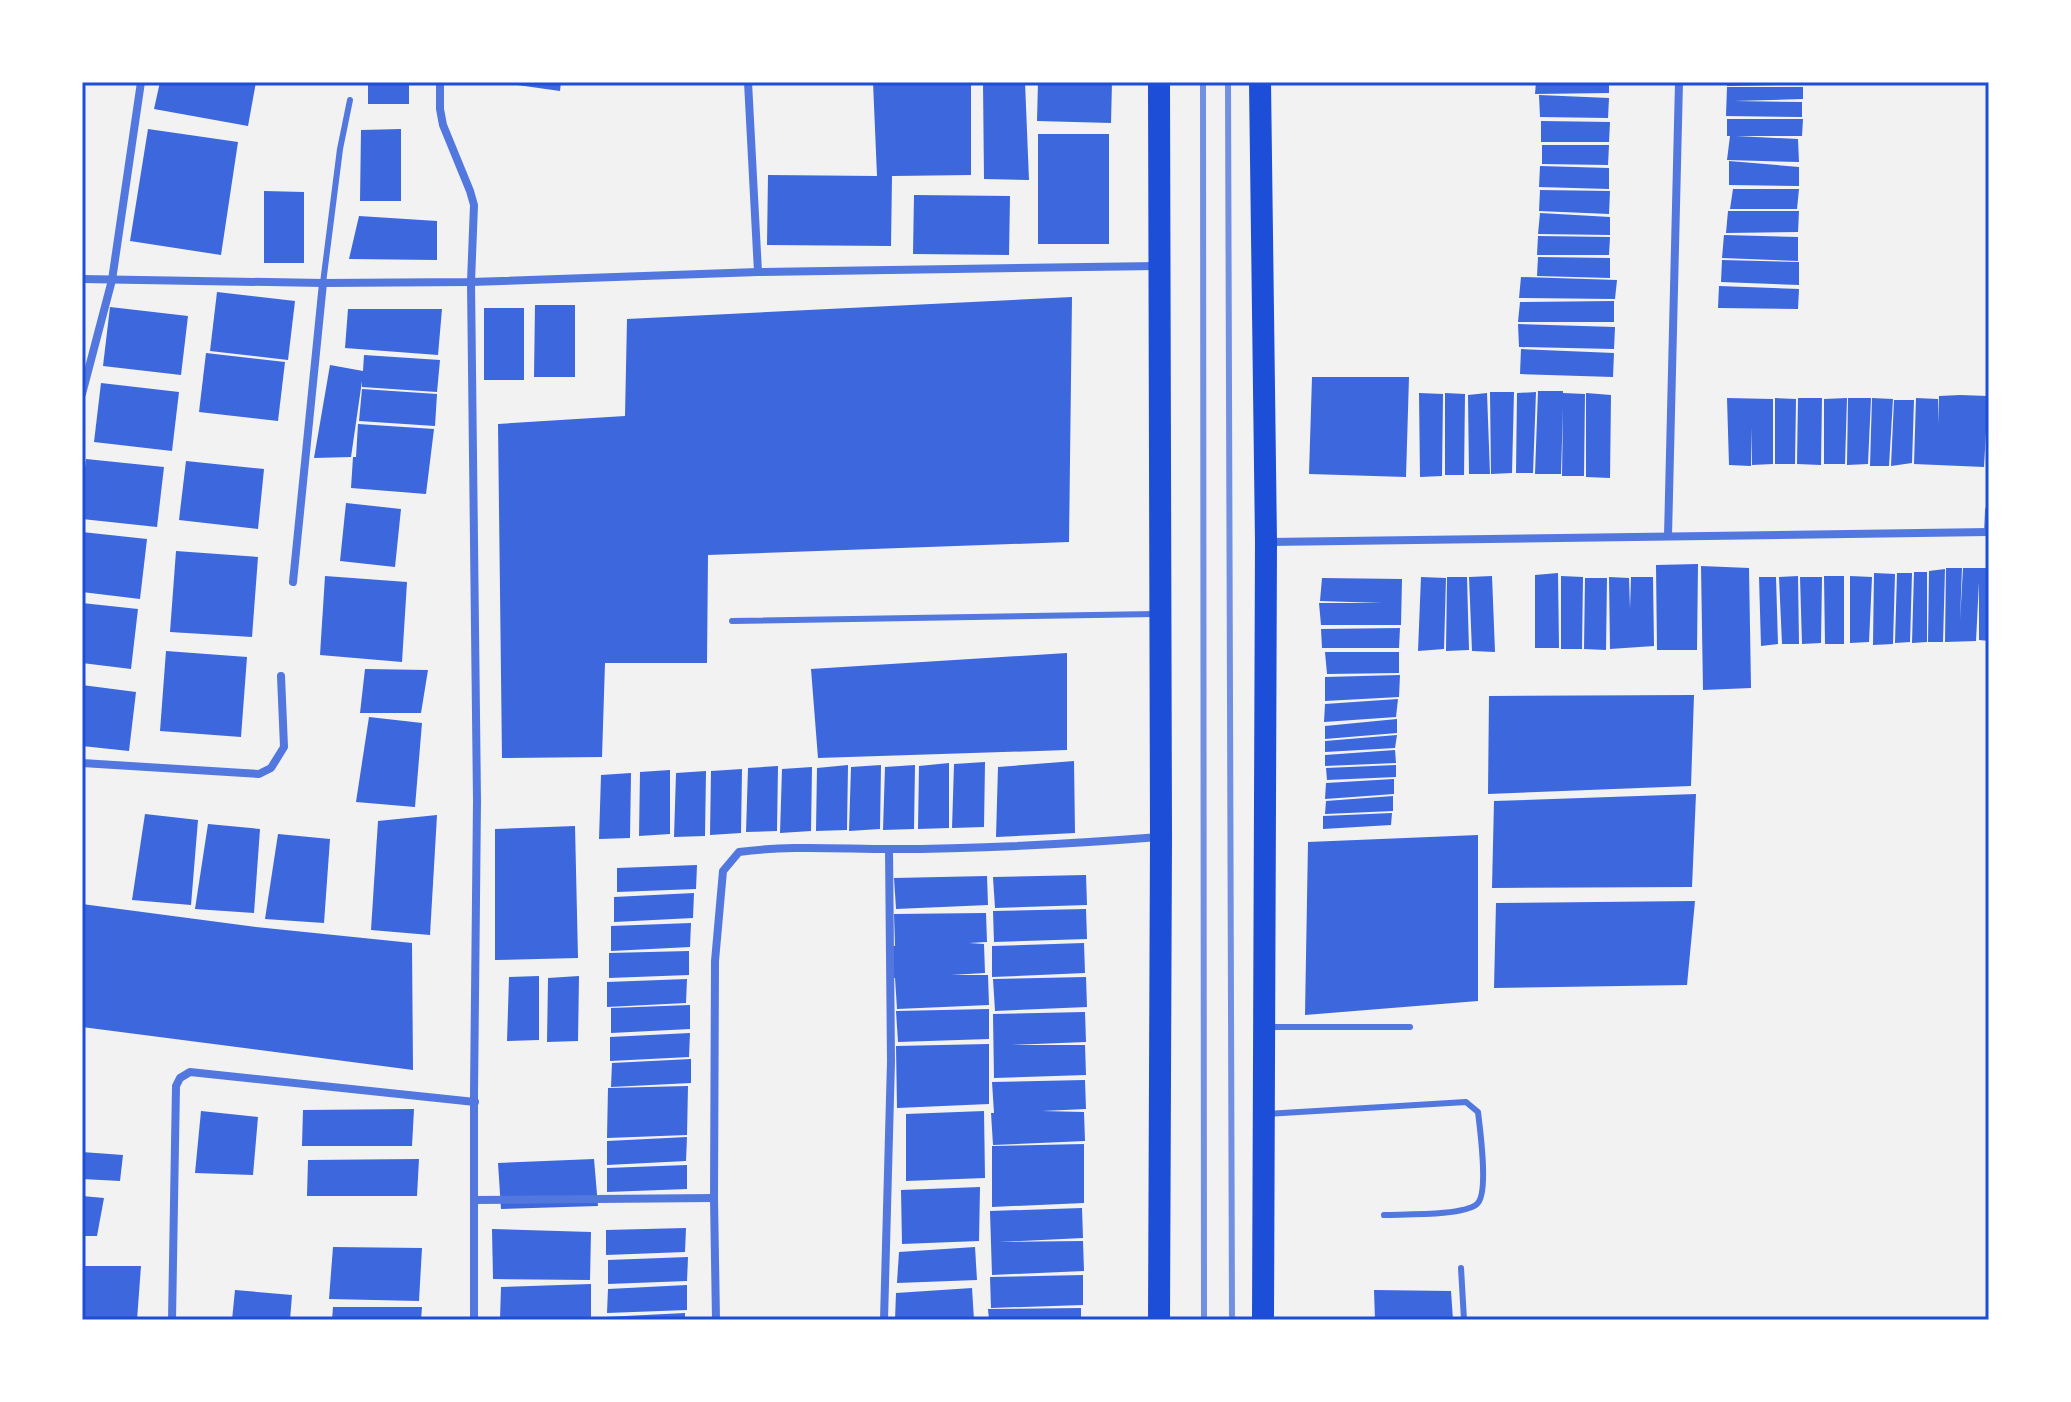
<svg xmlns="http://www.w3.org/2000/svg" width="2071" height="1402" font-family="Raleway,sans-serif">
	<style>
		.building { fill: #3d67dc }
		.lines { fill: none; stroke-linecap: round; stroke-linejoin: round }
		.service { stroke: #5277de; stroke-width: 6 }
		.minor { stroke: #5277de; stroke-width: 8 }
		.trunk { stroke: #1d4ed8; stroke-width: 22 }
		.rail { stroke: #7290e2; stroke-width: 6 }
		.neatline { fill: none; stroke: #1d4ed8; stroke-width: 3 }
	</style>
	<rect width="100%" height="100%" fill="#f2f2f2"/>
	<g class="building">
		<polygon points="160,82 256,82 248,126 154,109"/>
		<rect x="368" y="82" width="41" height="22"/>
		<polygon points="510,82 561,82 560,91 510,84"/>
		<polygon points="873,82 971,82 971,175 892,176 891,246 767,245 768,175 877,176"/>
		<polygon points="983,82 1025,82 1029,180 984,179"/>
		<polygon points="1038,82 1112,82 1111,123 1037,121"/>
		<polygon points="1536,82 1609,82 1609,93 1535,94"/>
		<polygon points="1727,82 1782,82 1782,85 1727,86"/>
		<polygon points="1727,87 1803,87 1803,99 1734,101 1802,102 1802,117 1726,116"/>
		<polygon points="1539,95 1609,98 1608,118 1540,117"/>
		<polygon points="1727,119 1803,119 1802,136 1736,136 1798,139 1799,162 1727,160 1730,136 1727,136"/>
		<polygon points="1541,121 1610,122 1609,142 1541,142"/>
		<polygon points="148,129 238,142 221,255 130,241"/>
		<polygon points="401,129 401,201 360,201 361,130"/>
		<rect x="1038" y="134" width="71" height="110"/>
		<polygon points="1542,145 1609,145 1608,165 1542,164"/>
		<polygon points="1729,161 1799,167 1799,186 1729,185"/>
		<polygon points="1540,166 1609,168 1609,189 1539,187"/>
		<polygon points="1733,189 1799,189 1797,209 1730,209"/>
		<polygon points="1540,190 1610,191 1609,214 1539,211"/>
		<polygon points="264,191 304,192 304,263 264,263"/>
		<polygon points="914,195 1010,196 1009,255 913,254"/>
		<polygon points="1728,211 1799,211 1798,232 1726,233"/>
		<polygon points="1540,213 1610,217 1610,235 1538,234"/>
		<polygon points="359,216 437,221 437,260 349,259"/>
		<polygon points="1724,235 1798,237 1798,261 1722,258"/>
		<polygon points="1538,236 1610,237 1609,255 1537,255"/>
		<polygon points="1538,257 1610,258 1610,278 1537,276"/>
		<polygon points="1722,260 1799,262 1799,285 1721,282"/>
		<polygon points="1521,277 1617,280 1615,299 1519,298"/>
		<polygon points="1719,286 1799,289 1798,309 1718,308"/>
		<polygon points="217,292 295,301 288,360 210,351"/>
		<polygon points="1072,297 1069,542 708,555 707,663 605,663 602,757 502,758 498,424 625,416 627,319"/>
		<polygon points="1614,301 1614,322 1518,322 1520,302"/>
		<polygon points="535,305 575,305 575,377 534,377"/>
		<polygon points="110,307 188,316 181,375 103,366"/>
		<rect x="484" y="308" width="40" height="72"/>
		<polygon points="348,309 442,309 438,355 345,348"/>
		<polygon points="1518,324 1615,327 1614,349 1519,347"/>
		<polygon points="1521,349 1614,353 1613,377 1520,374"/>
		<polygon points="206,353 285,362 278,421 199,412"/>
		<polygon points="364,355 440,360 437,392 362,387 362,381 351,457 314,458 330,365 363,371"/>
		<polygon points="1312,377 1409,377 1406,477 1309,474"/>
		<polygon points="101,383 179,392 172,451 94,442"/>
		<polygon points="362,389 437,394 435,426 359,421"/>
		<polygon points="1538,391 1563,391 1563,393 1585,394 1584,476 1562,476 1563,408 1561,474 1535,474"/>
		<polygon points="1490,392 1514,392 1512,473 1491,474"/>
		<polygon points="1536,392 1533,473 1516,473 1517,393"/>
		<polygon points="1419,393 1443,394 1442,476 1420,477"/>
		<polygon points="1445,393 1465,394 1464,475 1445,475"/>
		<polygon points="1487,393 1490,474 1469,474 1468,395"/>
		<polygon points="1586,393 1611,395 1610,478 1586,477"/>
		<polygon points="1960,395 1988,396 1984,467 1914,464 1916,398 1938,399 1938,424 1939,396"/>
		<polygon points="1727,398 1773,399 1773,464 1752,465 1752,427 1751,466 1729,465"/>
		<polygon points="1775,398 1796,399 1795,464 1775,464"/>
		<polygon points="1798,398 1822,398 1821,465 1797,464"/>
		<polygon points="1847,398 1845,464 1824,464 1824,399"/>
		<polygon points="1848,398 1871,398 1868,464 1847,465"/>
		<polygon points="1872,398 1893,399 1889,466 1870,466"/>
		<polygon points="1894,400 1914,400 1912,463 1891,466"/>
		<polygon points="358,424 434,429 426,494 351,488 353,457 356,457"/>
		<polygon points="86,459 164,467 157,527 82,519 82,493"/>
		<polygon points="186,461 264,469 258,529 179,520"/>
		<polygon points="346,503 401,509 395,567 340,561"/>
		<polygon points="82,532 147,539 140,599 82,592"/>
		<polygon points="176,551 258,557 252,637 170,632"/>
		<polygon points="1698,564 1697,650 1657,650 1656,565"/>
		<polygon points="1701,566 1749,568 1751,688 1703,690"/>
		<polygon points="1946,568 1962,568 1960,621 1963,568 1989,568 1989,641 1979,640 1979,582 1976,641 1945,642"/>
		<polygon points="1945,569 1943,642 1928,642 1929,571"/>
		<polygon points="1914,572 1927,572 1927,642 1912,643"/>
		<polygon points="1558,573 1559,648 1535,648 1535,575"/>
		<polygon points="1874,573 1895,574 1893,644 1873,645"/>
		<polygon points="1897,573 1912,573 1910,642 1895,643"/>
		<polygon points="325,576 407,582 402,662 320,655"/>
		<polygon points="1492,576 1495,652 1472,651 1469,577"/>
		<polygon points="1561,576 1583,577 1582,649 1561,649"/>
		<polygon points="1798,576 1799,644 1782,644 1779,577"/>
		<polygon points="1824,576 1844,576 1844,644 1825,644"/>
		<polygon points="1850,576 1872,577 1869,642 1850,643"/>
		<polygon points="1421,577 1446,578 1444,649 1418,651"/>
		<polygon points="1447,577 1467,577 1469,650 1446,651"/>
		<polygon points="1609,577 1629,578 1630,609 1631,577 1653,577 1654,646 1610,649"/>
		<polygon points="1759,577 1776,577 1778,644 1761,646"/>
		<polygon points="1800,577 1822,577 1821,643 1802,644"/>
		<polygon points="1322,578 1402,579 1401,625 1321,625 1319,603 1382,603 1320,601"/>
		<polygon points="1585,578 1607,578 1606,650 1584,649"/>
		<polygon points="82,603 138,609 131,669 82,663"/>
		<polygon points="1400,628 1399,648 1322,648 1321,629"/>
		<polygon points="166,651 247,657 241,737 160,731"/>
		<polygon points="1325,652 1399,652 1399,673 1327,674"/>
		<polygon points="1067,653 1067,750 818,758 811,669"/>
		<polygon points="365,669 428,670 421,713 360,713"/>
		<polygon points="1400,675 1399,697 1325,701 1325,677"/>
		<polygon points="82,685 136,692 129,751 82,746"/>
		<polygon points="1694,695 1691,786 1488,794 1489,696"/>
		<polygon points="1398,699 1396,717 1324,722 1325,704"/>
		<polygon points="369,717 422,723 415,807 356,802"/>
		<polygon points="1397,719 1397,733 1325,739 1325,726"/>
		<polygon points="1397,735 1395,748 1325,752 1325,741"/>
		<polygon points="1395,750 1396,763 1325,766 1325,755"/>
		<polygon points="1074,761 1075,833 996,837 998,767"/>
		<polygon points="985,762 984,827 952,828 954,764"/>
		<polygon points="949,763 949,828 918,829 919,766"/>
		<polygon points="848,765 847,830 816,831 817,768"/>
		<polygon points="881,765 880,829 849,831 851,767"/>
		<polygon points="915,765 914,829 883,830 885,767"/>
		<polygon points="1396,765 1396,777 1327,780 1326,768"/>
		<polygon points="778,766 777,831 746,832 748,768"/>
		<polygon points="812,767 811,831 780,833 782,769"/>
		<polygon points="742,769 741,833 710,835 711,771"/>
		<polygon points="670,770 670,834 639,836 640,772"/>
		<polygon points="706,771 705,836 674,837 676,773"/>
		<polygon points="631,773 630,838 599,839 601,775"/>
		<polygon points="1394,779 1394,794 1325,799 1326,783"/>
		<polygon points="1696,794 1692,887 1492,888 1494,801"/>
		<polygon points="1393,796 1393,811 1325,814 1326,801"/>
		<polygon points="1392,813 1391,825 1323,829 1323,816"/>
		<polygon points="145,814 198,820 191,905 132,900"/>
		<polygon points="437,815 430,935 371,930 378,821"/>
		<polygon points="208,824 260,829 254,913 195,909"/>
		<polygon points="575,826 578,958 495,960 495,829"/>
		<polygon points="278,834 330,839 324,923 265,919"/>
		<polygon points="1478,835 1478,1001 1305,1015 1308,842"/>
		<polygon points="697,865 696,889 617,892 617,868"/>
		<polygon points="1086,875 1087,905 995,908 993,877"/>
		<polygon points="987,876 988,905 896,909 894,878"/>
		<polygon points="694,893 693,918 614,922 614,897"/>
		<polygon points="1695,901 1687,985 1494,988 1496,903"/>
		<polygon points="82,904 256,927 412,943 413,1070 82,1027"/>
		<polygon points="1086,909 1087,939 994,942 993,911"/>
		<polygon points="986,913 987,942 969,943 984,944 985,973 951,975 988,975 989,1005 897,1009 895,978 893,978 891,946 895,946 894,914"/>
		<polygon points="691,923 690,947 611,951 611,926"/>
		<polygon points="1084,943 1085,973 992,977 992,946"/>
		<polygon points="689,951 689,975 609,978 609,953"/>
		<polygon points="539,976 539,1040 507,1041 509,977"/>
		<polygon points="579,976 578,1041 547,1042 548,978"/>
		<polygon points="1086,977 1087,1007 995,1011 993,979"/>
		<polygon points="687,979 686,1003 607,1007 607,982"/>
		<polygon points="690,1005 690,1029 611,1033 611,1008"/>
		<polygon points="989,1009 989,1039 898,1042 896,1011"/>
		<polygon points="1085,1012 1086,1042 1011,1045 1085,1045 1086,1075 994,1078 993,1014"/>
		<polygon points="690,1033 689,1057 610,1061 610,1037"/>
		<polygon points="989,1044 989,1104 897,1108 896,1046"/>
		<polygon points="691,1059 691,1083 611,1087 612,1063"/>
		<polygon points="1085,1080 1086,1109 1042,1111 1084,1112 1085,1141 993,1145 991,1113 994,1113 992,1082"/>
		<polygon points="688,1086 687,1135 607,1138 608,1088"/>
		<polygon points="414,1109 412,1146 302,1146 303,1110"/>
		<polygon points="201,1111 258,1117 253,1175 195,1173"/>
		<polygon points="984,1111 985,1178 906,1181 906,1114"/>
		<polygon points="687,1137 686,1161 607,1165 607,1141"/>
		<polygon points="1084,1144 1084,1203 992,1207 992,1146"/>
		<polygon points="82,1152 123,1155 120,1181 82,1179"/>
		<polygon points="419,1159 417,1196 307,1196 308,1160"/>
		<polygon points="594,1159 598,1206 501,1209 498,1163"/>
		<polygon points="687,1165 687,1189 607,1192 607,1168"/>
		<polygon points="980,1187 979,1241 902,1244 901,1190"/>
		<polygon points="82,1196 104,1198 97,1236 82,1236"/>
		<polygon points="1082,1208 1083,1238 999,1242 1083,1241 1084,1271 992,1275 990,1211"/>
		<polygon points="686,1228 685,1252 606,1255 606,1230"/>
		<polygon points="492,1229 591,1232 590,1280 493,1279"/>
		<polygon points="333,1247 422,1248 419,1301 329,1299"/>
		<polygon points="975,1247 977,1280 897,1283 899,1252"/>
		<polygon points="688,1257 687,1281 608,1284 608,1260"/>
		<polygon points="82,1266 141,1266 137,1320 82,1320"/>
		<polygon points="1083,1275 1083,1305 991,1308 990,1277"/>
		<polygon points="591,1284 591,1320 500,1320 501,1287"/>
		<polygon points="687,1285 687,1310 607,1313 608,1289"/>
		<polygon points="972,1288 974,1320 895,1320 896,1293"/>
		<polygon points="235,1290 292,1295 290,1320 232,1320"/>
		<polygon points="1374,1290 1451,1291 1453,1320 1375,1320"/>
		<polygon points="333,1307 422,1307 421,1320 332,1320"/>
		<polygon points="1081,1308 1081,1320 989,1320 988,1309"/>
		<polygon points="685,1313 685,1320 605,1320 605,1317"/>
	</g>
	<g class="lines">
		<g class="service">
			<polyline points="323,283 340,149 350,100"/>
			<polyline points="732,621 1156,614"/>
			<polyline points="1268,1027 1410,1027"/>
			<path d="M 1267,1114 L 1466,1102 L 1478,1112 C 1480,1129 1489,1194 1477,1204 C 1463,1216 1404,1214 1384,1215"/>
			<polyline points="1461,1268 1464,1320"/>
		</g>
		<g class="minor">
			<polyline points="440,82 440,109 443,125 470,191 474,205 471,282 477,801 474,1093 474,1320"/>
			<polyline points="748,82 758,272"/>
			<polyline points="82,279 323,283 471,282 758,272 1157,266"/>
			<polyline points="82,394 112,280 141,82"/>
			<polyline points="1988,532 1989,510"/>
			<polyline points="1668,536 1679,82"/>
			<polyline points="1267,542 1989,532"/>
			<polyline points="293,582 323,283"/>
			<polyline points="82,763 259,774 271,768 284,747 281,676"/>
			<polyline points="474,1200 714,1198"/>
			<polyline points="172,1320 176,1086 180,1078 190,1072 475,1102"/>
			<path d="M 716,1320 L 714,1198 L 715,961 L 723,871 L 739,852 C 790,845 840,849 891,849 C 981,849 1070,844 1159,837"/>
			<polyline points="884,1320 891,1061 889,849"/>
		</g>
		<g class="trunk">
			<polyline points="1159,82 1161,837 1159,1320"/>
			<polyline points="1260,82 1266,542 1263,1320"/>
		</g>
		<g class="rail">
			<polyline points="1203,82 1204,1320"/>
			<polyline points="1228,82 1232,1320"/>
		</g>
	</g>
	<rect width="2071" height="1402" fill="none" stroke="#ffffff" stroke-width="168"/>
	<rect x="84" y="84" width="1903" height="1234" class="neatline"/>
</svg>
